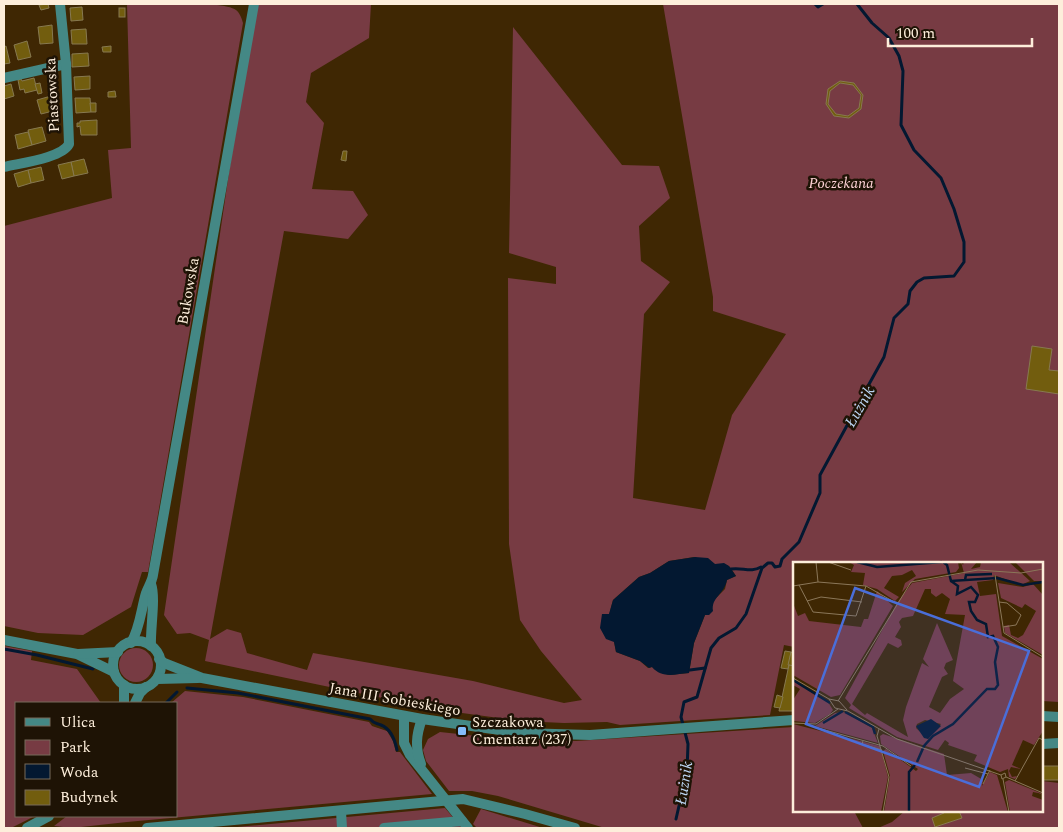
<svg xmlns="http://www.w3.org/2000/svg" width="1063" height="832" font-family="Spectral,serif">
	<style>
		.green { fill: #773b43; fill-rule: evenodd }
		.water { fill: #031831 }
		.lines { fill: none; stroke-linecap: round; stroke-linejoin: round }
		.stream { stroke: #031831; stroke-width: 3 }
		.building { fill: #725d0e; stroke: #877950; fill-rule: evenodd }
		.minor { stroke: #448885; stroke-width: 10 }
		.poi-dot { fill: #84bcfb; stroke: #1e1305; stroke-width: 2 }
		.labels { text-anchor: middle; stroke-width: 5; stroke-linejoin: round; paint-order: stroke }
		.street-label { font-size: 15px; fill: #fdeedb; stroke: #1e1305 }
		.park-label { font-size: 15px; font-style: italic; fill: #fdd1d5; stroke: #1e1305 }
		.poi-label { font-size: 15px; fill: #fdeedb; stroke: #1e1305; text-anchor: start }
		.water-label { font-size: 16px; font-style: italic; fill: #bad4f1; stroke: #1e1305 }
		.inset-river { fill: none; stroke: #031831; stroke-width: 2.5 }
		.inset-road { fill: none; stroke: #8b7759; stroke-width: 1 }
		.view { fill: #4a6ed9; fill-opacity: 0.15; stroke: #4a6ed9; stroke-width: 2.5 }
		.inset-edge { fill: none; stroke: #fdeedb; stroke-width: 2.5 }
	</style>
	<rect width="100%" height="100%" fill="#3f2703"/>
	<g class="green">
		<path d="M 127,4 C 148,4 223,0 236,10 C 240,13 242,19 243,23 L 148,572 L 142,572 L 131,607 L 83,635 L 38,633 L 4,626 L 4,226 L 112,198 L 108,150 L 131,148 Z"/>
		<path d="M 258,4 L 371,4 L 369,38 L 311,73 L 306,102 L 324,123 L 312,189 L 353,191 L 368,215 L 348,239 L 284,231 L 210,639 L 227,629 L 241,633 L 247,653 L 307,670 L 313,653 L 473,681 L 564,703 L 582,700 L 541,651 L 520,620 L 509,544 L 508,278 L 556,284 L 556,267 L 509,253 L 513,27 L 622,165 L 659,166 L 670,198 L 639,226 L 641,261 L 670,282 L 644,314 L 633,498 L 705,510 L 732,415 L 786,334 L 713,311 L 713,297 L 663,4 L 1059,4 L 1059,702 L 1042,701 L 1042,563 L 794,563 L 794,647 L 784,645 L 770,715 L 620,725 L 607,722 L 564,723 L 521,721 L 440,710 L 205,661 L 209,640 L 190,633 L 177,634 L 164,615 L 231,159 ZM 694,557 C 701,559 709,563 715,564 C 730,566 727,562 736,576 L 727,580 L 725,589 L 714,600 L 709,615 L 705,615 L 694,643 L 689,673 L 668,675 L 652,667 L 648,668 L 640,661 L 616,652 L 609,615 L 613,600 L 639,577 L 650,573 L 669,561 Z"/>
		<polygon points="4,646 32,651 31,660 77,669 101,703 16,703 16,816 35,816 11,828 4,828"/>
		<circle cx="136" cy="665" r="17"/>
		<polygon points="185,691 243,697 369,722 372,726 387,731 393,741 396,752 400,752 432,794 127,822 72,828 54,826 67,816 176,816 176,703 171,703"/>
		<polygon points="794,727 794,811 854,811 863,828 605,828 498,796 472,791 449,791 426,761 423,750 428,739 440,732 505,739 576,741"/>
		<polygon points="1042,781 1059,783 1059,828 878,828 892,822 905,811 1042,811"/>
		<polygon points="445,808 462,828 226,828"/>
		<polygon points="481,809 543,828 477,828 473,824"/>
	</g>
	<path class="water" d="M 695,557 L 708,558 L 715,564 L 724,563 L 729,566 L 736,576 L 727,580 C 724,595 711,597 713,611 L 709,615 L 705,615 L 694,643 L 689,673 C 676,674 662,679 652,667 L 649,668 L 640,661 L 616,652 L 614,642 L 606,639 L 600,628 L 602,614 L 609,614 L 613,600 L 639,577 L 650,573 L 669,561 Z"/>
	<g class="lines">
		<g class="stream">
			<polyline points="815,4 818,7 823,4"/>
			<path d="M 731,569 C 742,567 751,573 761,567"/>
			<polyline points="4,649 37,655 93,669"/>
			<polyline points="690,670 705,668"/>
			<path d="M 187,688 L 238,693 L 370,719 C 374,724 376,723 381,725 C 391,729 395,740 397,750"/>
			<polyline points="166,703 177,692"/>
			<polyline points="676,819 687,771 688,744 681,717 684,702 697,697 711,648 719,638 736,628 746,614 762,568 768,563 772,563 775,567 780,566 782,559 799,542 820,493 820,475 850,420 860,410 868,386 884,357 894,318 908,304 910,291 917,282 924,278 954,276 964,262 964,242 954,209 941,178 914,150 901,125 903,71 899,56 889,38 872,23 857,4"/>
		</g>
	</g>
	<g class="building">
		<polygon points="48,4 49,8 41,10 39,5"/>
		<polygon points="82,7 83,20 71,21 70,8"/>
		<rect x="119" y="8" width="6" height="9"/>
		<polygon points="52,25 53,43 40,44 38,27"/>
		<polygon points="86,29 87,44 72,44 71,30"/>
		<polygon points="27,41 31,57 18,60 14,45"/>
		<polygon points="6,46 10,63 4,64 4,47"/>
		<polygon points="111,46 111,52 103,52 102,47"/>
		<polygon points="88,53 89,66 72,67 72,54"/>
		<polygon points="90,76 90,89 75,90 74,77"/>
		<polygon points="34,78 37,90 25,93 24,89 20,90 18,80 21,79 22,81"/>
		<path d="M 840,81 L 854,83 L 863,95 L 861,109 L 849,118 L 834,116 L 826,104 L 828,89 ZM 840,83 L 853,85 L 861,95 L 859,108 L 848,116 L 836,114 L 828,104 L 830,91 Z"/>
		<polygon points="40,83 42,93 38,94 35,84"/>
		<polygon points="11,84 14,96 4,99 4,86"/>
		<polygon points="115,91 116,97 108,97 108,92"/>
		<polygon points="51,96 57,110 41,114 37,100"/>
		<polygon points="75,98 90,98 91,112 76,113"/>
		<polygon points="90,103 96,103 96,112 91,112"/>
		<polygon points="97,120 97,135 81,135 80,126 77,127 77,123 80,123 80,121"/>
		<polygon points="42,127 46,141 32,145 28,130"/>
		<polygon points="28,132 32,145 18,149 15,135"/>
		<polygon points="343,151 347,151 346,161 341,160"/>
		<polygon points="84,159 88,173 74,176 71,162"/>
		<polygon points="71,162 74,176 62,179 58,165"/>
		<polygon points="41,167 44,180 31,183 28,170"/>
		<polygon points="28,170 31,183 18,187 14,174"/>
		<polygon points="1032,346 1052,349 1049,370 1059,371 1059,394 1026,389"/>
		<polygon points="785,651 791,652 788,669 781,668"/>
		<polygon points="791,652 794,653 794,666 788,665"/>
		<polygon points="789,665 794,666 794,711 779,711"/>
		<polygon points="777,695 783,697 780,708 774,707"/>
		<rect x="1042" y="766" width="17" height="14"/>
		<polygon points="943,811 959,811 962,818 935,827 932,818 944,813"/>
	</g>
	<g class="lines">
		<g class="minor">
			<polyline points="4,78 66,64"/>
			<path d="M 4,167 C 20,163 62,158 69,144 L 66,64 L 60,4"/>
			<polyline points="4,640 77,654 114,672"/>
			<circle cx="137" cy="665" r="24"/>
			<path d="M 131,643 C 140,628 141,610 146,593 C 148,587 152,582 153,575 L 254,4"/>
			<path d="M 151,646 C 150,629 156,598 151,584"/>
			<polyline points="78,654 118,652"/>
			<polyline points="159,659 164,663 202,678 422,719 520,733 590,735 794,720"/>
			<polyline points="157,679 198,678"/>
			<polyline points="124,703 124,685"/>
			<polyline points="135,703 140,693 146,687"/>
			<polyline points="404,716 404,743 410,755 468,828"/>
			<polyline points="1042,716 1059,717"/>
			<polyline points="1042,744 1059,743"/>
			<path d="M 421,764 C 415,748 416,735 422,719"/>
			<polyline points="341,811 342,828"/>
			<polyline points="27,828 49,816"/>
			<polyline points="147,828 463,799 525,814 575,828"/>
			<polyline points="384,828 462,821"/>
		</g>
	</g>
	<rect class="poi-dot" x="457" y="726" width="10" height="10" rx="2.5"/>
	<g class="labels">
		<g class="street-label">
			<text transform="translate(52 95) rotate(-93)" y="5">Piastowska</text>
			<text transform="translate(188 291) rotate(-80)" y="5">Bukowska</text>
			<text transform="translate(395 699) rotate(10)" y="5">Jana III Sobieskiego</text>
		</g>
		<g class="park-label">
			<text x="841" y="188">Poczekana</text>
		</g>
		<g class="poi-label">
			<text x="472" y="727">Szczakowa<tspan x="472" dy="17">Cmentarz (237)</tspan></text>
		</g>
		<g class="water-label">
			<text transform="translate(859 406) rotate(-60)" y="6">Łużnik</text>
			<text transform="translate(683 783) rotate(-81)" y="6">Łużnik</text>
		</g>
	</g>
	<g transform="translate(793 562)">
		<rect width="250" height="250" fill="#3f2703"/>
		<path d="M 56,0 L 165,0 L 166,6 L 163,10 L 122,17 L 109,30 L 112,21 L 123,14 L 119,8 L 109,13 L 99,14 L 91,26 L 106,35 L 102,39 L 84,27 L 70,23 L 72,11 L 58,10 L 61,3 ZM 168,0 L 170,3 L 171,0 L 184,0 L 178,7 L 187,5 L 188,0 L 216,0 L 237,19 L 228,23 L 201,13 L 200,18 L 184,20 L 187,34 L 203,32 L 209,74 L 250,97 L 250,169 L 241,183 L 230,178 L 219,203 L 228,207 L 218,205 L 216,209 L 219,215 L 224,214 L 222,217 L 216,215 L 215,207 L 207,210 L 181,199 L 184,193 L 155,183 L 156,181 L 152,178 L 145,188 L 104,175 L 56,146 L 58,143 L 52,136 L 104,41 L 119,21 L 171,11 ZM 132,27 L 138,27 L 138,31 L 143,35 L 149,31 L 157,37 L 152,52 L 172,53 L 160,119 L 171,127 L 157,137 L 147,151 L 136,145 L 149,115 L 155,112 L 151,106 L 153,101 L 160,98 L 144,61 L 130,97 L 136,105 L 129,101 L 113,145 L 110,158 L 115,175 L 74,151 L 72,153 L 59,142 L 95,81 L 105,86 L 109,83 L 108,78 L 102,75 L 108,65 L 106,60 L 109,56 L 120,54 ZM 132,158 L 148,162 L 135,177 L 123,166 L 124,162 ZM 222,0 L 250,0 L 250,19 L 241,19 ZM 205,21 L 230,25 L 240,22 L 250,33 L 250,93 L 212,71 L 211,64 L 216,63 L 218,73 L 225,76 L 230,73 L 243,49 L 232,42 L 229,46 L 208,36 ZM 84,29 L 100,44 L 47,133 L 38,135 L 0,113 L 0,41 L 5,54 L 12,51 L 16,59 L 68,65 L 71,57 L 75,57 ZM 0,117 L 35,140 L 40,148 L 37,152 L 22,161 L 0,159 L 0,138 L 7,127 L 0,123 ZM 51,150 L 79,166 L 85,181 L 22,164 L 42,151 ZM 0,162 L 87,184 L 95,215 L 88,250 L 0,250 ZM 90,172 L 151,192 L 154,213 L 178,211 L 190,218 L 189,224 L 197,210 L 204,213 L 215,250 L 91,250 L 97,214 L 90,189 L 93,187 L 123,209 L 125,207 L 88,182 L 87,174 ZM 216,218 L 250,232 L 240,230 L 239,234 L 250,238 L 250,250 L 217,250 L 212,220 Z" fill="#773b43" fill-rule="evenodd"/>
		<path d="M 138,157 L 148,164 L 135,177 L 131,176 L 123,164 Z" fill="#031831"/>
		<path class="inset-river" d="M 64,0 L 84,5 L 149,0M 150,0 L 154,3 L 158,19 L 204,16 L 230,23 L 250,20M 172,18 L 173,13 L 199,12M 0,118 L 37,141M 52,150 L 80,165 L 82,172M 30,161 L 50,149M 124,200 L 131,184 L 140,174 L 160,162 L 194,127 L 202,127 L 205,123 L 202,100 L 205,85 L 200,74 L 195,75 L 193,62 L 184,58 L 178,49 L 176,40 L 182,40 L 185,33 L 178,25 L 164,32 L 165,24 L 158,19M 116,250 L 116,210 L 122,203"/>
		<path class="inset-road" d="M 23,0 L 25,20M 35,0 L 58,8M 202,13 L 211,71 L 250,95M 6,23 L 20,50 L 63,54 L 73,24M 0,24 L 25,20 L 73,24 L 103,41M 14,39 L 28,35 L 69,40M 206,40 L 214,41 L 228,53 L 223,63 L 210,65M 0,116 L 36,137 L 46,139 L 54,148M 36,137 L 42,146 L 55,149 L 104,177 L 208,213 L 212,211 L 213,215M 45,139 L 118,20 L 185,8 L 228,11 L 250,7M 0,161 L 23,162 L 45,147M 21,165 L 90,184 L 118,204M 86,167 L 84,174 L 96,215 L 90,250M 70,179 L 69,182 L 89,188M 172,206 L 195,212M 208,213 L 209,217 L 213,215 L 250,231M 210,217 L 216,250M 222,219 L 246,176 L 250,178M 190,222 L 197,208"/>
		<path class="view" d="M 62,26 L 236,89 L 186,225 L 13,162 Z"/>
		<rect width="250" height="250" class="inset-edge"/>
	</g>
	<rect width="1063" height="832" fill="none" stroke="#fdeedb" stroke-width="10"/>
	<rect x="15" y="702" width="162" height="115" fill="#1e1305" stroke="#776b5b"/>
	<rect x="25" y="718" width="25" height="8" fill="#448885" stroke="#776b5b"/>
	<text x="60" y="727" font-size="15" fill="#fdeedb">Ulica</text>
	<rect x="25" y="740" width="25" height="15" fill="#773b43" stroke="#776b5b"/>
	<text x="60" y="752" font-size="15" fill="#fdeedb">Park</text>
	<rect x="25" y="764" width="25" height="15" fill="#031831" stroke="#776b5b"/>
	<text x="60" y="777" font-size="15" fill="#fdeedb">Woda</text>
	<rect x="25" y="790" width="25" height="15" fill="#725d0e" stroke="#776b5b"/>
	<text x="60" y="802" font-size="15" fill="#fdeedb">Budynek</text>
	<path d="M888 38v8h144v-8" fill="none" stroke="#fdeedb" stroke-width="2.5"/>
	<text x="896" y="38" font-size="15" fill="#fdeedb" stroke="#1e1305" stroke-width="4" paint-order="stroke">100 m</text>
</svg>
